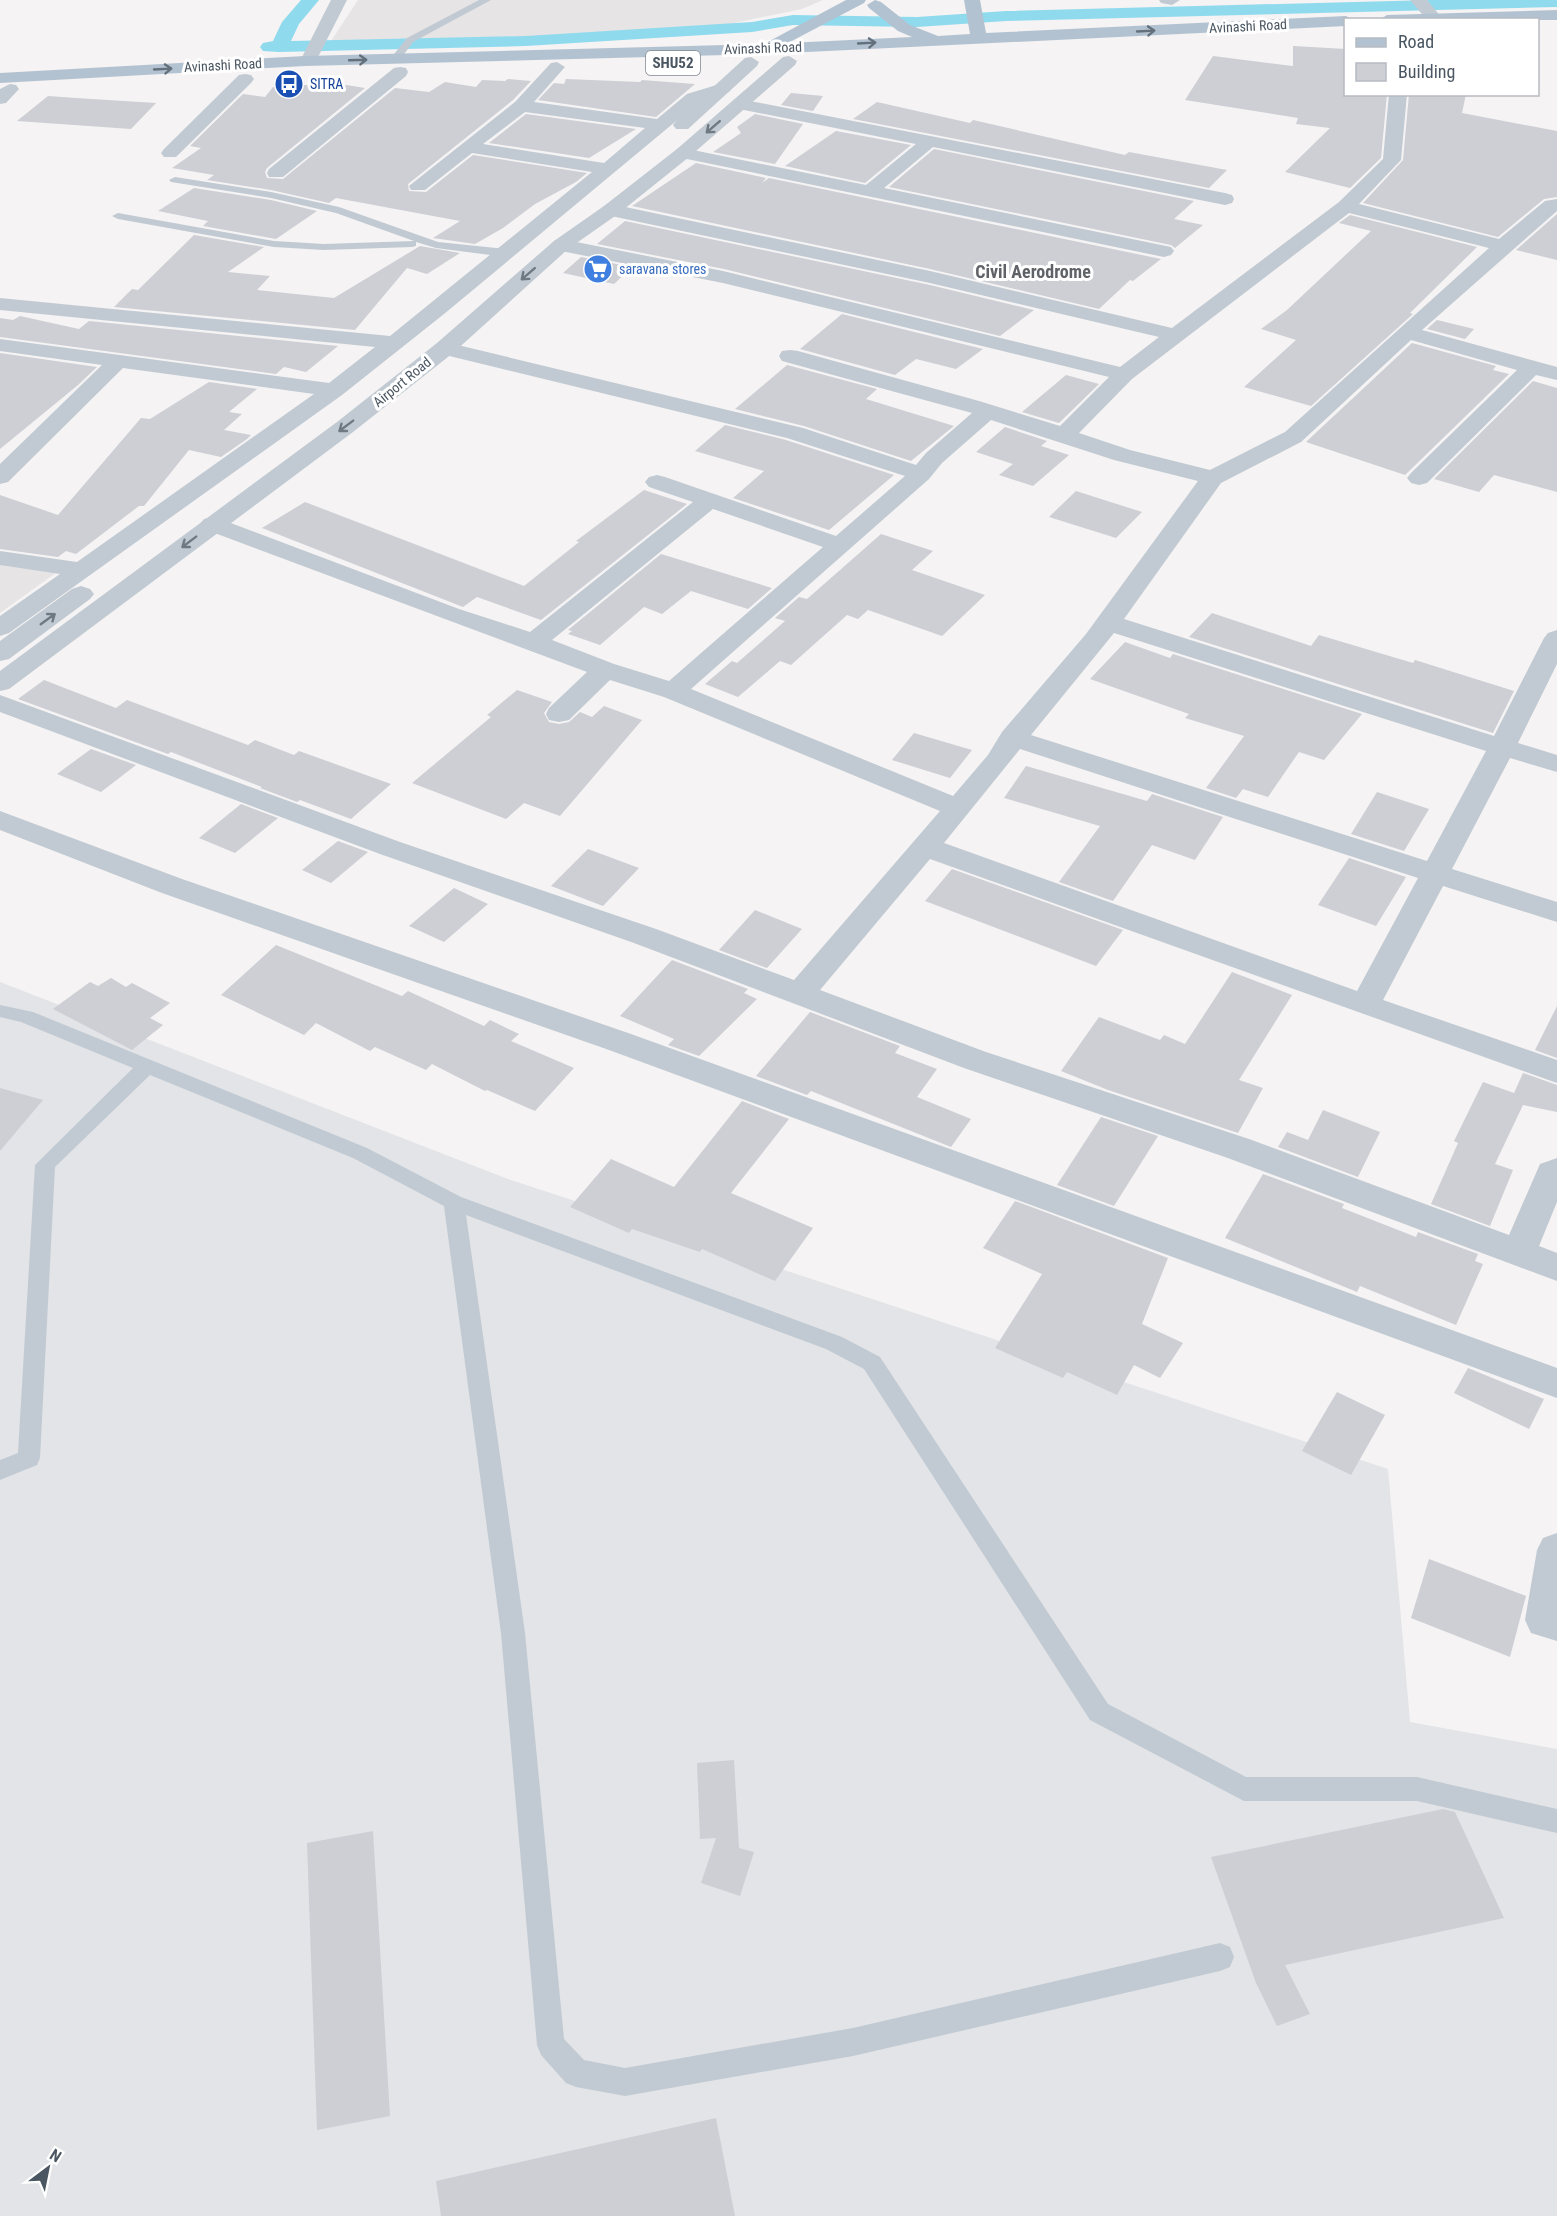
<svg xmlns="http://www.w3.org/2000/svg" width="1557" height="2216" font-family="'Roboto Condensed',sans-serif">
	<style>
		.education { fill: #e6e4e5 }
		.airport { fill: #e2e4e7 }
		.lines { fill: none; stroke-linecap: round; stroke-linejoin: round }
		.canal { fill: #90daee; fill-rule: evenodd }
		.building { fill: #cdcfd5 }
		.service { fill: #c1cad2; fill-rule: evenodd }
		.minor { fill: #c1cad2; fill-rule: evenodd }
		.tertiary { fill: #c1cad2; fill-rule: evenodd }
		.primary { fill: #b3c2d1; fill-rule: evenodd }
		.oneway { stroke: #64717d }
		.oneway2 { stroke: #6e7983 }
		.labels { text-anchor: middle; stroke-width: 6; stroke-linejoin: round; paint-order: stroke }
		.far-street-label { font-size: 14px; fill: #4a5661; stroke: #fff }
		.far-transit-label { font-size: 14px; fill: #164399; stroke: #fff; text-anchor: start }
		.far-shop-label { font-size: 14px; fill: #366cbe; stroke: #fff; text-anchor: start }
		.shield { fill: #fff; stroke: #808990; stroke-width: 1.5 }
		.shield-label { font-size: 15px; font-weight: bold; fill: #4a5661 }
		.far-district-label { font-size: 18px; font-weight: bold; fill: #5f6368; stroke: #fff }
	</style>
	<rect width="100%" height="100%" fill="#f5f3f3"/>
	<g class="education">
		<polygon points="358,0 823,0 802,9 681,34 331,41"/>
		<polygon points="0,558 64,567 0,613"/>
	</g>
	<polygon class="airport" points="0,982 508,1179 1388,1469 1410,1722 1557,1749 1557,2216 0,2216"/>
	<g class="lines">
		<polygon class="canal" points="301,0 319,0 299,24 291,41 526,36 752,22 793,15 917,17 1006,11 1431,0 1557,0 1557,7 1006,21 917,27 793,25 752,32 526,46 279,52 263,51 260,47 263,43 273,41 282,22"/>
	</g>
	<g class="building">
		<polygon points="1293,46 1346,49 1346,94 1387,94 1381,158 1350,188 1285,172 1330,128 1296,124 1298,118 1185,100 1213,56 1293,66"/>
		<polygon points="508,79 531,81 513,100 408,184 409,191 426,192 473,155 587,173 576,182 535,204 503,228 475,244 433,238 460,221 336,198 329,203 271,190 207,180 214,175 172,168 201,148 190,146 243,94 265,97 273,87 300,89 304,85 329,86 334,83 365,88 267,168 265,172 267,178 283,179 395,88 429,92 445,82 476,87 482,80 505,81"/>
		<polygon points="566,79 640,82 642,80 695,84 656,117 538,100 554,83 564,84"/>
		<polygon points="791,93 823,96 813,111 781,105"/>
		<polygon points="1409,94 1466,94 1462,113 1557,131 1557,197 1544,199 1498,237 1363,203 1403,160"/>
		<polygon points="48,96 76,98 156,103 131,129 17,121"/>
		<polygon points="877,102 970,123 973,120 1125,155 1129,152 1227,170 1209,188 853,119"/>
		<polygon points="526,114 636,129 589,158 489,143"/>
		<polygon points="755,114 803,124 775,164 713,152 741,133 737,127"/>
		<polygon points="836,131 911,145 865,183 785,166"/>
		<polygon points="934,149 1194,201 1174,219 1203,225 1175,248 1171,245 889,187"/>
		<polygon points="696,163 766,178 762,183 769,178 1161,259 1133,281 1130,280 1099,309 930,269 632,206"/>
		<polygon points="194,188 271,200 317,211 276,239 203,226 208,221 158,211"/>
		<polygon points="1557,214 1557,260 1516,250"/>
		<polygon points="1350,215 1477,247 1410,313 1413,314 1311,406 1244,387 1296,340 1261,329 1287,310 1371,231 1339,223"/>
		<polygon points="625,221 930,285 1034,310 1000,336 724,269 597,244"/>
		<polygon points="194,235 264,247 228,272 270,276 257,290 334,298 420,246 460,253 427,274 407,268 355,330 114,307 132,289 138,290"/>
		<polygon points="581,257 632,267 614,284 563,273"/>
		<polygon points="842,314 983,349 956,369 916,359 895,375 800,349"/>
		<polygon points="20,316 79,329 89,321 338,346 306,372 284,367 276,374 0,337 0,318 13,320"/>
		<polygon points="1437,320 1474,329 1465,339 1427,329"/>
		<polygon points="1412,343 1496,366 1493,370 1509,374 1405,475 1306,442"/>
		<polygon points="0,353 97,367 78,385 0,449"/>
		<polygon points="787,365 877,389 866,399 954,426 911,461 804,426 735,409"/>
		<polygon points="1066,375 1099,384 1059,423 1022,412"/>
		<polygon points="1533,381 1557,388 1557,492 1494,475 1479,492 1434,479"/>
		<polygon points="209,382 257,389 229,412 242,414 224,430 251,435 247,439 221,457 189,450 144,506 139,506 76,554 66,551 58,557 0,549 0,495 58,515 141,418 150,419"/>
		<polygon points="725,425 786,440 894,475 829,530 733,498 764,471 695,451"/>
		<polygon points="1005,427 1047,441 1041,446 1069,455 1033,486 999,475 1013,464 976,452"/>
		<polygon points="644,490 687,504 541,620 477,597 463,607 262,528 305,502 524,586 579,542 576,541"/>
		<polygon points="1076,491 1142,512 1116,538 1049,517"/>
		<polygon points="881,534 933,551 912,570 985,595 942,636 868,610 858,619 847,615 791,665 780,661 738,697 705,684 732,661 737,663 785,621 775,618 799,597 807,599"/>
		<polygon points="661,554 772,588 748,609 691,591 662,614 644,607 600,645 568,634 572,631 568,630"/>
		<polygon points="1212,613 1311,646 1319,635 1413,663 1415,660 1514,691 1493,733 1189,637"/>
		<polygon points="1125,642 1170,658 1173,654 1362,714 1324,760 1299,752 1268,797 1243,789 1236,798 1206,788 1244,736 1185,718 1189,714 1090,679"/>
		<polygon points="44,680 116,708 127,700 248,745 255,740 294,755 299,751 391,784 351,819 300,800 297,802 260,788 262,787 171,752 168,754 18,699"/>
		<polygon points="517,690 552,702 544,713 549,722 559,724 569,722 580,712 592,717 604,706 642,720 560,816 524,803 506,819 412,783 491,717 487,715"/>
		<polygon points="914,733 972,750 950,778 892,760"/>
		<polygon points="91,749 136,765 101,792 57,774"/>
		<polygon points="1026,766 1147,801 1152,794 1223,817 1195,860 1152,845 1113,901 1059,882 1100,826 1004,798"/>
		<polygon points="1377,792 1429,809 1404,851 1351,834"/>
		<polygon points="241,804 278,818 235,853 199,838"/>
		<polygon points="338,841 368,852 331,883 302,870"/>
		<polygon points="588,849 639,868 603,906 551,886"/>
		<polygon points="1349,858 1406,877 1376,926 1318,905"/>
		<polygon points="952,869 1123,930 1096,966 925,901"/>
		<polygon points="454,888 488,904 444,942 409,926"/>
		<polygon points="755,910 802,929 767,968 719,950"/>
		<polygon points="276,945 402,996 408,991 484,1026 490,1020 519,1034 511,1041 574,1068 535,1111 487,1090 485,1091 432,1064 426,1070 375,1047 370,1051 316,1023 304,1035 221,995"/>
		<polygon points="672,960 748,989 744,993 757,999 699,1056 668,1045 674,1039 620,1016"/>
		<polygon points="1232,972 1292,995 1239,1080 1263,1088 1238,1133 1108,1090 1061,1071 1099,1017 1160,1040 1164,1035 1185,1044"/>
		<polygon points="111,978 126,987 132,983 170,1003 150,1018 163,1025 132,1050 53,1009 90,982 98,986"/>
		<polygon points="1557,1006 1557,1058 1535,1050"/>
		<polygon points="810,1012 900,1046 895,1053 937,1069 917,1097 971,1119 951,1147 811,1091 807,1095 756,1076"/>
		<polygon points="1523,1073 1557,1085 1557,1112 1523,1105 1495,1164 1513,1170 1490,1226 1431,1204 1458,1143 1454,1141 1483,1082 1514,1093"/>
		<polygon points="0,1088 43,1100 0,1151"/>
		<polygon points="742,1101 789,1119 731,1193 813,1228 775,1281 702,1249 700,1252 632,1229 629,1233 570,1207 611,1159 674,1187"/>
		<polygon points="1323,1110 1380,1132 1358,1177 1278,1147 1287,1132 1308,1140"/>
		<polygon points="1101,1117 1158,1136 1114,1206 1057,1185"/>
		<polygon points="1263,1174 1344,1204 1342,1208 1416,1237 1418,1232 1478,1254 1475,1261 1483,1264 1456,1325 1360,1286 1357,1292 1225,1238"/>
		<polygon points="1015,1201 1168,1258 1142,1324 1183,1343 1160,1378 1134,1365 1117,1395 1067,1372 1063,1378 995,1348 1042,1274 983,1248"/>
		<polygon points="1468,1368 1544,1399 1529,1429 1454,1393"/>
		<polygon points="1337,1392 1385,1415 1351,1475 1302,1451"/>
		<polygon points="1429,1559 1526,1596 1510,1657 1411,1618"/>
		<polygon points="734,1760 739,1848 754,1852 740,1896 701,1883 716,1838 700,1839 697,1763"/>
		<polygon points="1443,1809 1455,1812 1504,1918 1285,1965 1310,2014 1277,2026 1256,1983 1211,1857"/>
		<polygon points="373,1831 390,2116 317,2130 307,1843"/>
		<polygon points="716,2118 735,2216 441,2216 436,2181"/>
	</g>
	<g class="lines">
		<g class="service">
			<polygon points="479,0 491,0 413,42 399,61 390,59 407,38"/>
			<polygon points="175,177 271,192 339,207 438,242 506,249 512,253 506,257 436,248 416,242 416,246 412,247 324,250 274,247 118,219 112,216 118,213 274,241 324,244 414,241 336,213 271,198 171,182 169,180"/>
			<polygon points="0,1005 33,1012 367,1148 461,1197 842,1337 880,1357 1108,1704 1246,1777 1417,1777 1557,1809 1557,1833 1417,1801 1244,1801 1090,1720 864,1369 826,1349 466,1215 525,1633 564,2039 584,2060 625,2068 853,2028 1220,1943 1230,1947 1234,1957 1230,1967 1220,1971 853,2056 625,2096 576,2087 566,2083 541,2055 537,2045 501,1633 444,1206 353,1158 150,1075 55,1167 40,1458 37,1465 0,1480 0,1460 18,1453 35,1165 133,1068 21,1022 0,1017"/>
		</g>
		<g class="minor">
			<polygon points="1159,0 1180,0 1172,5 1161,3"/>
			<polygon points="1410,0 1427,0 1442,18 1427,20"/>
			<path d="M 557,62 L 565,67 L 534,102 L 657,119 L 687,94 L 723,83 L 729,84 L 732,88 L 729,92 L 699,102 L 444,314 L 342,395 L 9,633 L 0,636 L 0,616 L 60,574 L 0,565 L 0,551 L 77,562 L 314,394 L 123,368 L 8,482 L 0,484 L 0,464 L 102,365 L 0,351 L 0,339 L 329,383 L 375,347 L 0,310 L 0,298 L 390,336 L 592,172 L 472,153 L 425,190 L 411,190 L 409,186 L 515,102 L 551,63 ZM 525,112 L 645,128 L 604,163 L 483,144 Z"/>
			<polygon points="400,67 406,68 408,72 406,76 283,177 269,177 267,173 269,169 394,68"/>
			<polygon points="245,74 251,75 254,79 251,83 176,157 164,157 161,153 164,149 239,75"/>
			<polygon points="10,84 16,85 19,89 6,103 0,104 0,89"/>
			<path d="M 1389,94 L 1407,94 L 1401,160 L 1359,204 L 1499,239 L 1545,201 L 1557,199 L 1557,211 L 1422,330 L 1557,367 L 1557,380 L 1536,375 L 1427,483 L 1419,485 L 1411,483 L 1407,478 L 1411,473 L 1517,370 L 1411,340 L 1301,442 L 1221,483 L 1124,619 L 1494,736 L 1544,638 L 1548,633 L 1557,630 L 1557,664 L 1518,743 L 1557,755 L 1557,772 L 1510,758 L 1452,869 L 1557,902 L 1557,922 L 1443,886 L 1383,1000 L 1557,1060 L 1557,1083 L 930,859 L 820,990 L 986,1052 L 1249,1139 L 1509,1235 L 1540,1164 L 1557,1158 L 1557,1202 L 1539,1246 L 1557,1253 L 1557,1281 L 1225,1157 L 964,1068 L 634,943 L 380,854 L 0,712 L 0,695 L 400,842 L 656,929 L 794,980 L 940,811 L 664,697 L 610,680 L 569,720 L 559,722 L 549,720 L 546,714 L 549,708 L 587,672 L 204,529 L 200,524 L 204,519 L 212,517 L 220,519 L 459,609 L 530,632 L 693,502 L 649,487 L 645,482 L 649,477 L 657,475 L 665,477 L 836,536 L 905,476 L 787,438 L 437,353 L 434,348 L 437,343 L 445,342 L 803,428 L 916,465 L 926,453 L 972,413 L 782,361 L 779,356 L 782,351 L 790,350 L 798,351 L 979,401 L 1060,426 L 1109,377 L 723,283 L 561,251 L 554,249 L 551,245 L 554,241 L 561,239 L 723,271 L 1120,367 L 1159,337 L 930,283 L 611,216 L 604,214 L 601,210 L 604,206 L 611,204 L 930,271 L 1172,328 L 1339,202 L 1383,159 ZM 1349,213 L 1489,248 L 1285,432 L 1210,470 L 1130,450 L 1079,433 L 1132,379 ZM 991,420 L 1114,460 L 1198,481 L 1086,634 L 1002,732 L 988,755 L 953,796 L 691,689 L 929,479 L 942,463 ZM 713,509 L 823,547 L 669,681 L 614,664 L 552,640 ZM 1114,633 L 1486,751 L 1427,861 L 1031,735 ZM 1020,749 L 1418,878 L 1357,991 L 944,843 Z"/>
			<polygon points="740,99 1225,193 1232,195 1234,199 1232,203 1225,205 933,147 884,188 1171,247 1174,251 1171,255 1164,257 677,157 674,153 677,149 683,148 866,185 916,144 734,108 731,104 734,100"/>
			<polygon points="0,811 182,879 631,1034 1557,1368 1557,1398 609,1050 162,893 0,830"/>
			<polygon points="1557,1533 1557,1641 1531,1633 1525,1620 1537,1550 1543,1538"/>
		</g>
		<g class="tertiary">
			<polygon points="331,0 347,0 314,65 302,65 300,61"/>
			<polygon points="789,56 797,61 795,65 689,157 618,214 568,249 453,353 353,432 9,689 0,691 0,671 337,422 437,343 554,241 604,206 677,149 783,57"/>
			<polygon points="751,57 759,62 757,66 688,129 676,129 673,125 676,121 745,58"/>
			<polygon points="81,586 90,589 94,594 90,599 9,659 0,661 0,641 72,589"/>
		</g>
		<g class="primary">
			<polygon points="846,0 866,0 864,3 788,43 912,37 898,31 869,8 867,5 875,0 881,2 910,25 938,36 970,34 964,0 980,0 986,33 1346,16 1353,20 1346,20 1346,26 766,54 305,66 0,83 0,73 305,56 764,44"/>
			<polygon points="1557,10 1557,20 1379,20 1387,15"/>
		</g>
	</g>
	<defs><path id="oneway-shaft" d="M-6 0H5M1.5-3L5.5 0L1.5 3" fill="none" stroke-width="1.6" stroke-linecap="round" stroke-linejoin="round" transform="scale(1.5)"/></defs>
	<g class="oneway">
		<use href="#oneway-shaft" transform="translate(1146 31) rotate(-3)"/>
		<use href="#oneway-shaft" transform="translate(867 43) rotate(-3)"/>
		<use href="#oneway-shaft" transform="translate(358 60) rotate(-2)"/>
		<use href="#oneway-shaft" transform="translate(163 69) rotate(-3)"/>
	</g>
	<g class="oneway2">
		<use href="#oneway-shaft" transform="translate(713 127) rotate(139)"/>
		<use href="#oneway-shaft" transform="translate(528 274) rotate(139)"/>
		<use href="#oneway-shaft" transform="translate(346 426) rotate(143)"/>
		<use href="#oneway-shaft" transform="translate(189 542) rotate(143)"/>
		<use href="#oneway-shaft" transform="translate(48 619) rotate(-36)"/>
	</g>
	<defs>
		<g id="bus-disc" transform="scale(1.5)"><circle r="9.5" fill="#1a4fb4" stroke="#fff"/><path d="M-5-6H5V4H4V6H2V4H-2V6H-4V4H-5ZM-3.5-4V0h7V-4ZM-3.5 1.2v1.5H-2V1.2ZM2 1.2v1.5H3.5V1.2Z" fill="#fff"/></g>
		<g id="supermarket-disc" transform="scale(1.5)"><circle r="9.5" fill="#3f7fe0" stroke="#fff"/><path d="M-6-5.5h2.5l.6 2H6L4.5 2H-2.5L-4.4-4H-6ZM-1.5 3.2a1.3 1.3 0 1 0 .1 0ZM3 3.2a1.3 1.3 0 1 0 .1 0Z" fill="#fff"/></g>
	</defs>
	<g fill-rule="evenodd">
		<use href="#bus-disc" x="289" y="84"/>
		<use href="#supermarket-disc" x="598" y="269"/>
	</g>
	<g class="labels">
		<g class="far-street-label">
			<text transform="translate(1248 26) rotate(-3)" y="5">Avinashi Road</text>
			<text transform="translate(763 48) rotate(-2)" y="5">Avinashi Road</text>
			<text transform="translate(223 65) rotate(-3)" y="5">Avinashi Road</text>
			<text transform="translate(402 382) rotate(-39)" y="5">Airport Road</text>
		</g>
		<g class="far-transit-label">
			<text x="310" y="89">SITRA</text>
		</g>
		<g class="far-shop-label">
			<text x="619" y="274">saravana stores</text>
		</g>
		<rect class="shield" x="646" y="51" width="54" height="24" rx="4.5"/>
		<g class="shield-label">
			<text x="673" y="68">SHU52</text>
		</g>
		<g class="far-district-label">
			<text x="1033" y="278">Civil Aerodrome</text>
		</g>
	</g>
	<rect x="1344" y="18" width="195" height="78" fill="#ffffff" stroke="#b7bbc0" stroke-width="1.5"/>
	<rect x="1356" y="38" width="30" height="9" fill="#b3c2d1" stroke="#b7bbc0" stroke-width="1.5"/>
	<text x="1398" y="48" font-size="18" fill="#4a5661">Road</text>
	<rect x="1356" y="63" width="30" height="18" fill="#cdcfd5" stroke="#b7bbc0" stroke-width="1.5"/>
	<text x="1398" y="78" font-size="18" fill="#4a5661">Building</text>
	<g transform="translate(48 2168) rotate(32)" stroke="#ffffff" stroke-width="4.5" paint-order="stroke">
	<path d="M0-4.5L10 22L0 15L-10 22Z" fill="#4a5661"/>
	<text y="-9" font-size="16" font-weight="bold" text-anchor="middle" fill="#4a5661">N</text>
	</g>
</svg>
